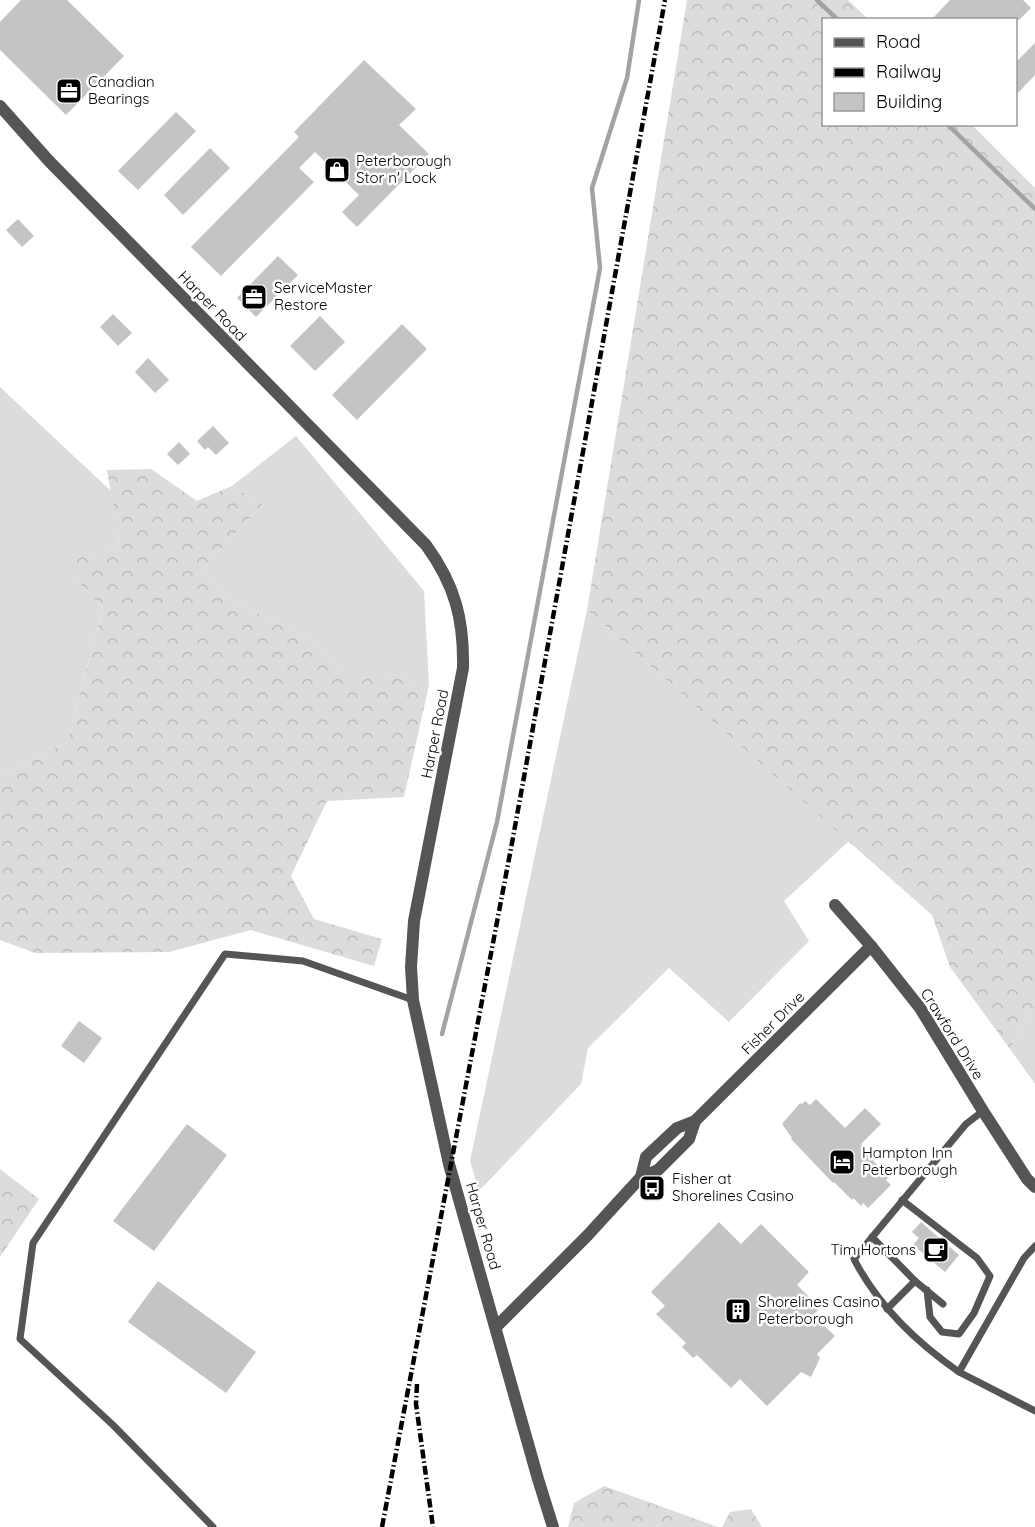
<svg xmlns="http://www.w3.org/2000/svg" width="1035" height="1527" font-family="Quicksand,sans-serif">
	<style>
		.grass { fill: #dcdcdc }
		.forest { fill: url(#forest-crowns) }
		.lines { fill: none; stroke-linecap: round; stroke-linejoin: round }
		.stream { stroke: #a3a3a3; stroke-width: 4.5 }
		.building { fill: #c4c4c4 }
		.service { stroke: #555; stroke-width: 7 }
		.minor { stroke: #555; stroke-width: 12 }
		.tertiary { stroke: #555; stroke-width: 12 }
		.rail { stroke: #000; stroke-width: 4.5; stroke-dasharray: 9 3 1.5 3; stroke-linecap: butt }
		.labels { text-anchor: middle; stroke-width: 5; stroke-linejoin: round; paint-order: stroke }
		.poi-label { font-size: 15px; fill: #000; stroke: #fff; text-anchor: start }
		.street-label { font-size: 15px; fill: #000; stroke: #fff }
	</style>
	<defs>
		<pattern id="forest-crowns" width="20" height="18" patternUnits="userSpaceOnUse" patternTransform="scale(1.5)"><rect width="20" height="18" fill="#dcdcdc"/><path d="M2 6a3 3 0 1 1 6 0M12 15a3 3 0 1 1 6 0" fill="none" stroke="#bbb"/></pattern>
	</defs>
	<rect width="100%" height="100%" fill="#fff"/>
	<g class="grass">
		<polygon points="0,387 111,491 120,546 70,561 79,583 103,608 67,742 0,774"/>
		<polygon points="296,436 424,591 429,685 386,673 348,673 311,638 232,601 201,570 263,504 232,486"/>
		<polygon points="587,610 849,841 784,901 809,941 729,1022 669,968 588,1048 581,1084 479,1191 470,1161"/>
		<polygon points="1035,1004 1035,1084 1010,1049"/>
	</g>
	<g class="forest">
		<polygon points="687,0 848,0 868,19 824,20 824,124 972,125 1035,188 1035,1004 1010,1049 950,967 932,915 587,610"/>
		<polygon points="151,469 197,501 232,486 263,504 201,570 232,601 311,638 348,673 386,673 429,685 404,797 327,801 291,876 314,919 382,939 374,966 251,930 169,952 35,953 0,940 0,774 67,742 103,608 79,583 69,561 120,546 107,470"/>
		<polygon points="0,1169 39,1199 0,1257"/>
		<polygon points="604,1486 718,1527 568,1527 574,1503"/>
		<polygon points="751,1509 762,1527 722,1527 730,1512"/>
	</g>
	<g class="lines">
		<g class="stream">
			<polyline points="817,0 838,20"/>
			<polyline points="947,124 1035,209"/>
			<polyline points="442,1034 497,822 600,268 592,188 627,78 639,0"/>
		</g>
	</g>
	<g class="building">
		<polygon points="21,0 67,0 124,56 66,115 0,50 0,22"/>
		<polygon points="950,0 1023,0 1031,8 1019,20 931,20"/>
		<polygon points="1035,43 1035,75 1016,95 1016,62"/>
		<polygon points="364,60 416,109 399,125 429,154 357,227 342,212 359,195 315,152 299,168 314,182 221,276 191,247 299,137 294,132"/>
		<polygon points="176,112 196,131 138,190 118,171"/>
		<polygon points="210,148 230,168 183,215 164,195"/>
		<polygon points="18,219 34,236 22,247 6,230"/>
		<polygon points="278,256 298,275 256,317 237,298"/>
		<polygon points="113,314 132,333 118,346 100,327"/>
		<polygon points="320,316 345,342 315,371 290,346"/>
		<polygon points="402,324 427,349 357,420 332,395"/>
		<polygon points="148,358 169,380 155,393 135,372"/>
		<polygon points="213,426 229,443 216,455 208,447 205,450 197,441"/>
		<polygon points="179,442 190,454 178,465 167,454"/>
		<polygon points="79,1021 102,1038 84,1063 61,1046"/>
		<polygon points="816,1099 845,1128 865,1108 881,1124 861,1144 867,1149 864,1151 889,1177 886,1180 891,1185 868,1208 863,1203 861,1206 853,1198 852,1200 834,1182 833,1183 791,1139 792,1138 782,1124 800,1103 802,1104 805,1101 810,1105"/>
		<polygon points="187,1124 227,1155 154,1251 113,1221"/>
		<polygon points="719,1222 741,1244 761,1224 809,1272 797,1285 820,1308 813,1315 835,1336 817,1354 820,1358 811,1377 801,1372 767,1406 740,1379 731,1388 697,1355 693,1358 682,1347 686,1343 656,1314 665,1306 651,1292"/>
		<polygon points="921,1222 959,1255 945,1272 913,1245 919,1238 912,1232"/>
		<polygon points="158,1281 256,1352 226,1393 128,1322"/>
	</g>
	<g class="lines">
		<g class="service">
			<path d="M 983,1111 L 966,1124 L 854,1259 C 878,1306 916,1342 959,1372 L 1024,1258 L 1035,1246"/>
			<polyline points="902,1200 977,1258 990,1276 974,1313 959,1334 942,1332 930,1317 927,1290"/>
			<polyline points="872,1237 915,1281 943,1304"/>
			<polyline points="887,1309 915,1281"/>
			<polyline points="959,1372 1035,1411"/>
			<polyline points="213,1527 113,1425 20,1339 33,1243 225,954 303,961 413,1000"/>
		</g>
		<polyline class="minor" points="835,905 871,946"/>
		<g class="tertiary">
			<path d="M 0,106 L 49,161 L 426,545 C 455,585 464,619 463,668 L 414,921 L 411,967 L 413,1000 L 449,1164 L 538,1479 L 553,1527"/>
			<polyline points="641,1177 646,1157 677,1128 695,1121 871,946 920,1008 983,1111 1027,1179 1035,1187"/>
			<polyline points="496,1327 587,1236 641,1177 658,1170 689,1139 695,1121"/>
		</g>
		<g class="rail">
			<polyline points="417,1384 416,1404 433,1527"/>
			<polyline points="382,1527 512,843 665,0"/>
		</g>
	</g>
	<defs>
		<g id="office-square" transform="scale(1.35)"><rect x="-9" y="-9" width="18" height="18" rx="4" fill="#000" stroke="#fff"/><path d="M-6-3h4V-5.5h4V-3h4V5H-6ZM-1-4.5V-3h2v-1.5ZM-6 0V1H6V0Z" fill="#fff"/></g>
		<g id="shop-square" transform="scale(1.35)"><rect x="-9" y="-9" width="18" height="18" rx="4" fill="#000" stroke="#fff"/><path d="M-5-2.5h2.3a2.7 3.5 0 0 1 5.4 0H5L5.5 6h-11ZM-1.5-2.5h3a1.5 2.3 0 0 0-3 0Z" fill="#fff"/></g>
		<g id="hotel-square" transform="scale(1.35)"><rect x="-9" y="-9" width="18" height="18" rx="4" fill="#000" stroke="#fff"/><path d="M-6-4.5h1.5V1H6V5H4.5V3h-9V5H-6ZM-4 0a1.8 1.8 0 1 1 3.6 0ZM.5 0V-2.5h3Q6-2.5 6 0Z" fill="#fff"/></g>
		<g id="bus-square" transform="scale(1.35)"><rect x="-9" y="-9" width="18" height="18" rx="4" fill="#000" stroke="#fff"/><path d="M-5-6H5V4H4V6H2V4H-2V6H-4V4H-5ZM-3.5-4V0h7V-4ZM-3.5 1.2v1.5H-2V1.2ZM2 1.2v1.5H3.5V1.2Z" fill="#fff"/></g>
		<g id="cafe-square" transform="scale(1.35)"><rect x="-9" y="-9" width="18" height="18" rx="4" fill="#000" stroke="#fff"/><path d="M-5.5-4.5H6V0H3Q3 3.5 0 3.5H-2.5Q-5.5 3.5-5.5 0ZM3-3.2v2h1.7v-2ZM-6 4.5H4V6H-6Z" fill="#fff"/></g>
		<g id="building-square" transform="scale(1.35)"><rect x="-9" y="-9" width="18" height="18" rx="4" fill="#000" stroke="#fff"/><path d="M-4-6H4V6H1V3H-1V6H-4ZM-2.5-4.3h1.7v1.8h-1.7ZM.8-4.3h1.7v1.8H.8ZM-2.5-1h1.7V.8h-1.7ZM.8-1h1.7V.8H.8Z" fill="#fff"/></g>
	</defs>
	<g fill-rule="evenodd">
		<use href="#office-square" x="69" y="91"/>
		<use href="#shop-square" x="337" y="170"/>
		<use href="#office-square" x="254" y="297"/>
		<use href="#hotel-square" x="842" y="1162"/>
		<use href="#bus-square" x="652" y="1188"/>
		<use href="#cafe-square" x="936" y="1250"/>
		<use href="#building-square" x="738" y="1311"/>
	</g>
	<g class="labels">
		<g class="poi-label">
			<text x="88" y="87">Canadian<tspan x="88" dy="17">Bearings</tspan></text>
			<text x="356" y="166">Peterborough<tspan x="356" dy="17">Stor n' Lock</tspan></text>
			<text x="274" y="293">ServiceMaster<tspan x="274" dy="17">Restore</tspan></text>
			<text x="862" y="1158">Hampton Inn<tspan x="862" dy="17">Peterborough</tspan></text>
			<text x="672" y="1184">Fisher at<tspan x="672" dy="17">Shorelines Casino</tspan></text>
			<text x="916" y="1255" text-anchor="end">Tim Hortons</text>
			<text x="758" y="1307">Shorelines Casino<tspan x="758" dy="17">Peterborough</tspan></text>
		</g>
		<g class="street-label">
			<text transform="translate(212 306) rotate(46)" y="5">Harper Road</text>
			<text transform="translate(435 734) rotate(-79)" y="5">Harper Road</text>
			<text transform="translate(773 1023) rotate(-45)" y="5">Fisher Drive</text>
			<text transform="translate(952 1034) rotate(58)" y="5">Crawford Drive</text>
			<text transform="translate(483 1226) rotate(74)" y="5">Harper Road</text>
		</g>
	</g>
	<rect x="822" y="18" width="195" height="108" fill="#ffffff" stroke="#999999" stroke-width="1.5"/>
	<rect x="834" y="38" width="30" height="9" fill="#555555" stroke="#999999" stroke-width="1.5"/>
	<text x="876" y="48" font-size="18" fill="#000000">Road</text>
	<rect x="834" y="68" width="30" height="9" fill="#000000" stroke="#999999" stroke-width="1.5"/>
	<text x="876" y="78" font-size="18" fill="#000000">Railway</text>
	<rect x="834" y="93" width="30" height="18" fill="#c4c4c4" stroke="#999999" stroke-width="1.5"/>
	<text x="876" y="108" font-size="18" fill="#000000">Building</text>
</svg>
